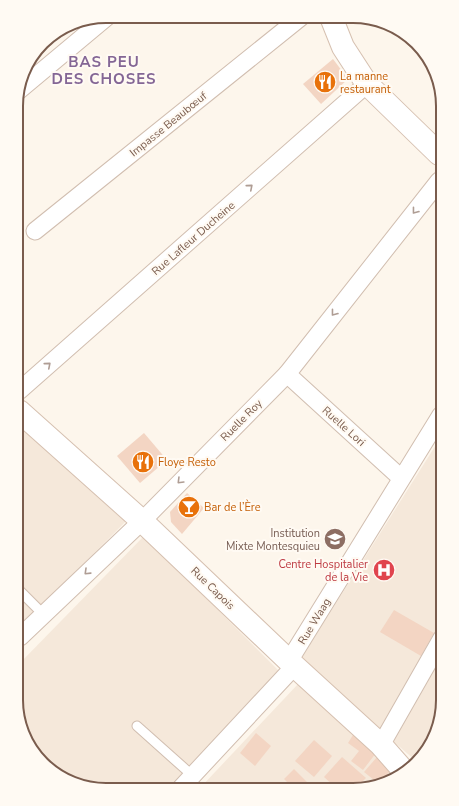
<svg xmlns="http://www.w3.org/2000/svg" width="459" height="806" font-family="'Nunito Sans',sans-serif">
	<style>
		.residential { fill: #f5e8da }
		.building { fill: #f3d5c3 }
		.lines { fill: none; stroke-linecap: round; stroke-linejoin: round }
		.lane-casing { stroke: #d1beb0; stroke-width: 11 }
		.street-casing { stroke: #d1beb0; stroke-width: 19 }
		.secondary-casing { stroke: #d6c0b0; stroke-width: 24 }
		.lane { stroke: #fff; stroke-width: 9 }
		.street { stroke: #fff; stroke-width: 17 }
		.secondary { stroke: #fff; stroke-width: 22 }
		.oneway { stroke: #af9d94 }
		.labels { text-anchor: middle; stroke-width: 4; stroke-linejoin: round; paint-order: stroke }
		.food-label { font-size: 11px; fill: #c56008; stroke: #fffaf3; text-anchor: start }
		.street-label { font-size: 11px; fill: #7a5c4d; stroke: #fffaf3 }
		.education-label { font-size: 11px; fill: #785e54; stroke: #fffaf3; text-anchor: end }
		.health-label { font-size: 11px; fill: #be3a42; stroke: #fffaf3; text-anchor: end }
		.district-label { font-size: 15px; font-weight: bold; letter-spacing: 1px; fill: #846695; stroke: #fffaf3 }
		.rim { fill: none; stroke: #7a5c4d; stroke-width: 2 }
	</style>
	<rect width="100%" height="100%" fill="#fdf6ec"/>
	<g class="residential">
		<polygon points="19,417 133,514 20,628"/>
		<polygon points="441,437 443,706 424,755 416,761 300,660"/>
		<polygon points="144,536 281,673 173,788 94,789 47,768 21,729 20,663"/>
		<polygon points="299,683 400,773 382,785 200,788"/>
	</g>
	<g class="building">
		<polygon points="333,59 348,79 321,104 303,84"/>
		<polygon points="144,433 167,460 140,483 117,456"/>
		<polygon points="187,493 204,508 182,534 171,522 170,512"/>
		<polygon points="394,610 434,633 421,656 380,632"/>
		<polygon points="256,733 271,746 255,766 240,753"/>
		<polygon points="353,735 376,753 363,770 351,761 359,751 348,743"/>
		<polygon points="314,740 332,756 314,777 295,761"/>
		<polygon points="342,757 366,778 359,785 334,786 324,777"/>
		<polygon points="377,757 391,770 379,784 364,772"/>
		<polygon points="294,769 307,782 302,786 291,786 284,779"/>
	</g>
	<g class="lines">
		<g class="lane-casing">
			<g id="lane">
				<polyline points="20,591 43,614"/>
				<polyline points="137,726 193,776"/>
			</g>
		</g>
		<g class="street-casing">
			<g id="street">
				<polyline points="17,92 108,16"/>
				<polyline points="35,231 301,17"/>
				<polyline points="287,374 401,478"/>
				<polyline points="19,391 367,84"/>
				<polyline points="20,637 142,521 287,374 439,181"/>
				<polyline points="381,745 442,638"/>
				<polyline points="181,788 290,671 289,661 441,415"/>
			</g>
		</g>
		<g class="secondary-casing">
			<g id="secondary">
				<polyline points="331,17 343,47 367,84 439,154"/>
				<polyline points="19,411 142,521 289,661 381,745 403,770"/>
			</g>
		</g>
		<use href="#lane" class="lane"/>
		<use href="#street" class="street"/>
		<use href="#secondary" class="secondary"/>
	</g>
	<defs><path id="oneway-chevron" d="M-2-3.5L2.5 0L-2 3.5" fill="none" stroke-width="1.6" stroke-linecap="round" stroke-linejoin="round"/></defs>
	<g class="oneway">
		<use href="#oneway-chevron" transform="translate(250 187) rotate(-41)"/>
		<use href="#oneway-chevron" transform="translate(415 211) rotate(128)"/>
		<use href="#oneway-chevron" transform="translate(334 313) rotate(128)"/>
		<use href="#oneway-chevron" transform="translate(48 365) rotate(-41)"/>
		<use href="#oneway-chevron" transform="translate(180 481) rotate(135)"/>
		<use href="#oneway-chevron" transform="translate(87 572) rotate(136)"/>
	</g>
	<defs>
		<g id="restaurant-disc" transform="scale(1.15)"><circle r="9.5" fill="#e8710a" stroke="#fffaf3"/><path d="M-5-6h1v4h1v-4h1v4h1v-4h1v5L-1.5 .5V6h-2V.5L-5-1ZM5-6V6H3V1.5H1.5Q1.5-4 5-6Z" fill="#fff"/></g>
		<g id="bar-disc" transform="scale(1.15)"><circle r="9.5" fill="#e8710a" stroke="#fffaf3"/><path d="M-6-5H6L.8 .8V4.5H3.5V6h-7V4.5H-.8V.8Z" fill="#fff"/></g>
		<g id="school-disc" transform="scale(1.15)"><circle r="9.5" fill="#8d6e63" stroke="#fffaf3"/><path d="M0-5L7-2L0 1L-7-2ZM-4 1L0 2.5L4 1V4Q0 6-4 4Z" fill="#fff"/></g>
		<g id="hospital-disc" transform="scale(1.15)"><circle r="9.5" fill="#e0444e" stroke="#fffaf3"/><path d="M-5-5h3v3.5h4V-5h3V5h-3V1.5h-4V5h-3Z" fill="#fff"/></g>
	</defs>
	<g fill-rule="evenodd">
		<use href="#restaurant-disc" x="325" y="82"/>
		<use href="#restaurant-disc" x="143" y="462"/>
		<use href="#bar-disc" x="189" y="507"/>
		<use href="#school-disc" x="335" y="539"/>
		<use href="#hospital-disc" x="384" y="570"/>
	</g>
	<g class="labels">
		<g class="food-label">
			<text x="340" y="80">La manne<tspan x="340" dy="13">restaurant</tspan></text>
			<text x="158" y="466">Floye Resto</text>
			<text x="204" y="511">Bar de l’Ère</text>
		</g>
		<g class="street-label">
			<text transform="translate(168 124) rotate(-39)" y="4">Impasse Beaubœuf</text>
			<text transform="translate(193 238) rotate(-41)" y="4">Rue Lafleur Ducheine</text>
			<text transform="translate(241 420) rotate(-45)" y="4">Ruelle Roy</text>
			<text transform="translate(344 426) rotate(42)" y="4">Ruelle Lori</text>
			<text transform="translate(213 588) rotate(44)" y="4">Rue Capois</text>
			<text transform="translate(314 621) rotate(-59)" y="4">Rue Waag</text>
		</g>
		<g class="education-label">
			<text x="320" y="537">Institution<tspan x="320" dy="13">Mixte Montesquieu</tspan></text>
		</g>
		<g class="health-label">
			<text x="368" y="568">Centre Hospitalier<tspan x="368" dy="13">de la Vie</tspan></text>
		</g>
		<g class="district-label">
			<text x="104" y="67">BAS PEU<tspan x="104" dy="17">DES CHOSES</tspan></text>
		</g>
	</g>
	<path d="M0 0H459V806H0ZM106 23H353A83 83 0 0 1 436 106V700A83 83 0 0 1 353 783H106A83 83 0 0 1 23 700V106A83 83 0 0 1 106 23Z" fill="#fffaf3" fill-rule="evenodd"/>
	<path class="rim" d="M106 23H353A83 83 0 0 1 436 106V700A83 83 0 0 1 353 783H106A83 83 0 0 1 23 700V106A83 83 0 0 1 106 23Z"/>
</svg>
